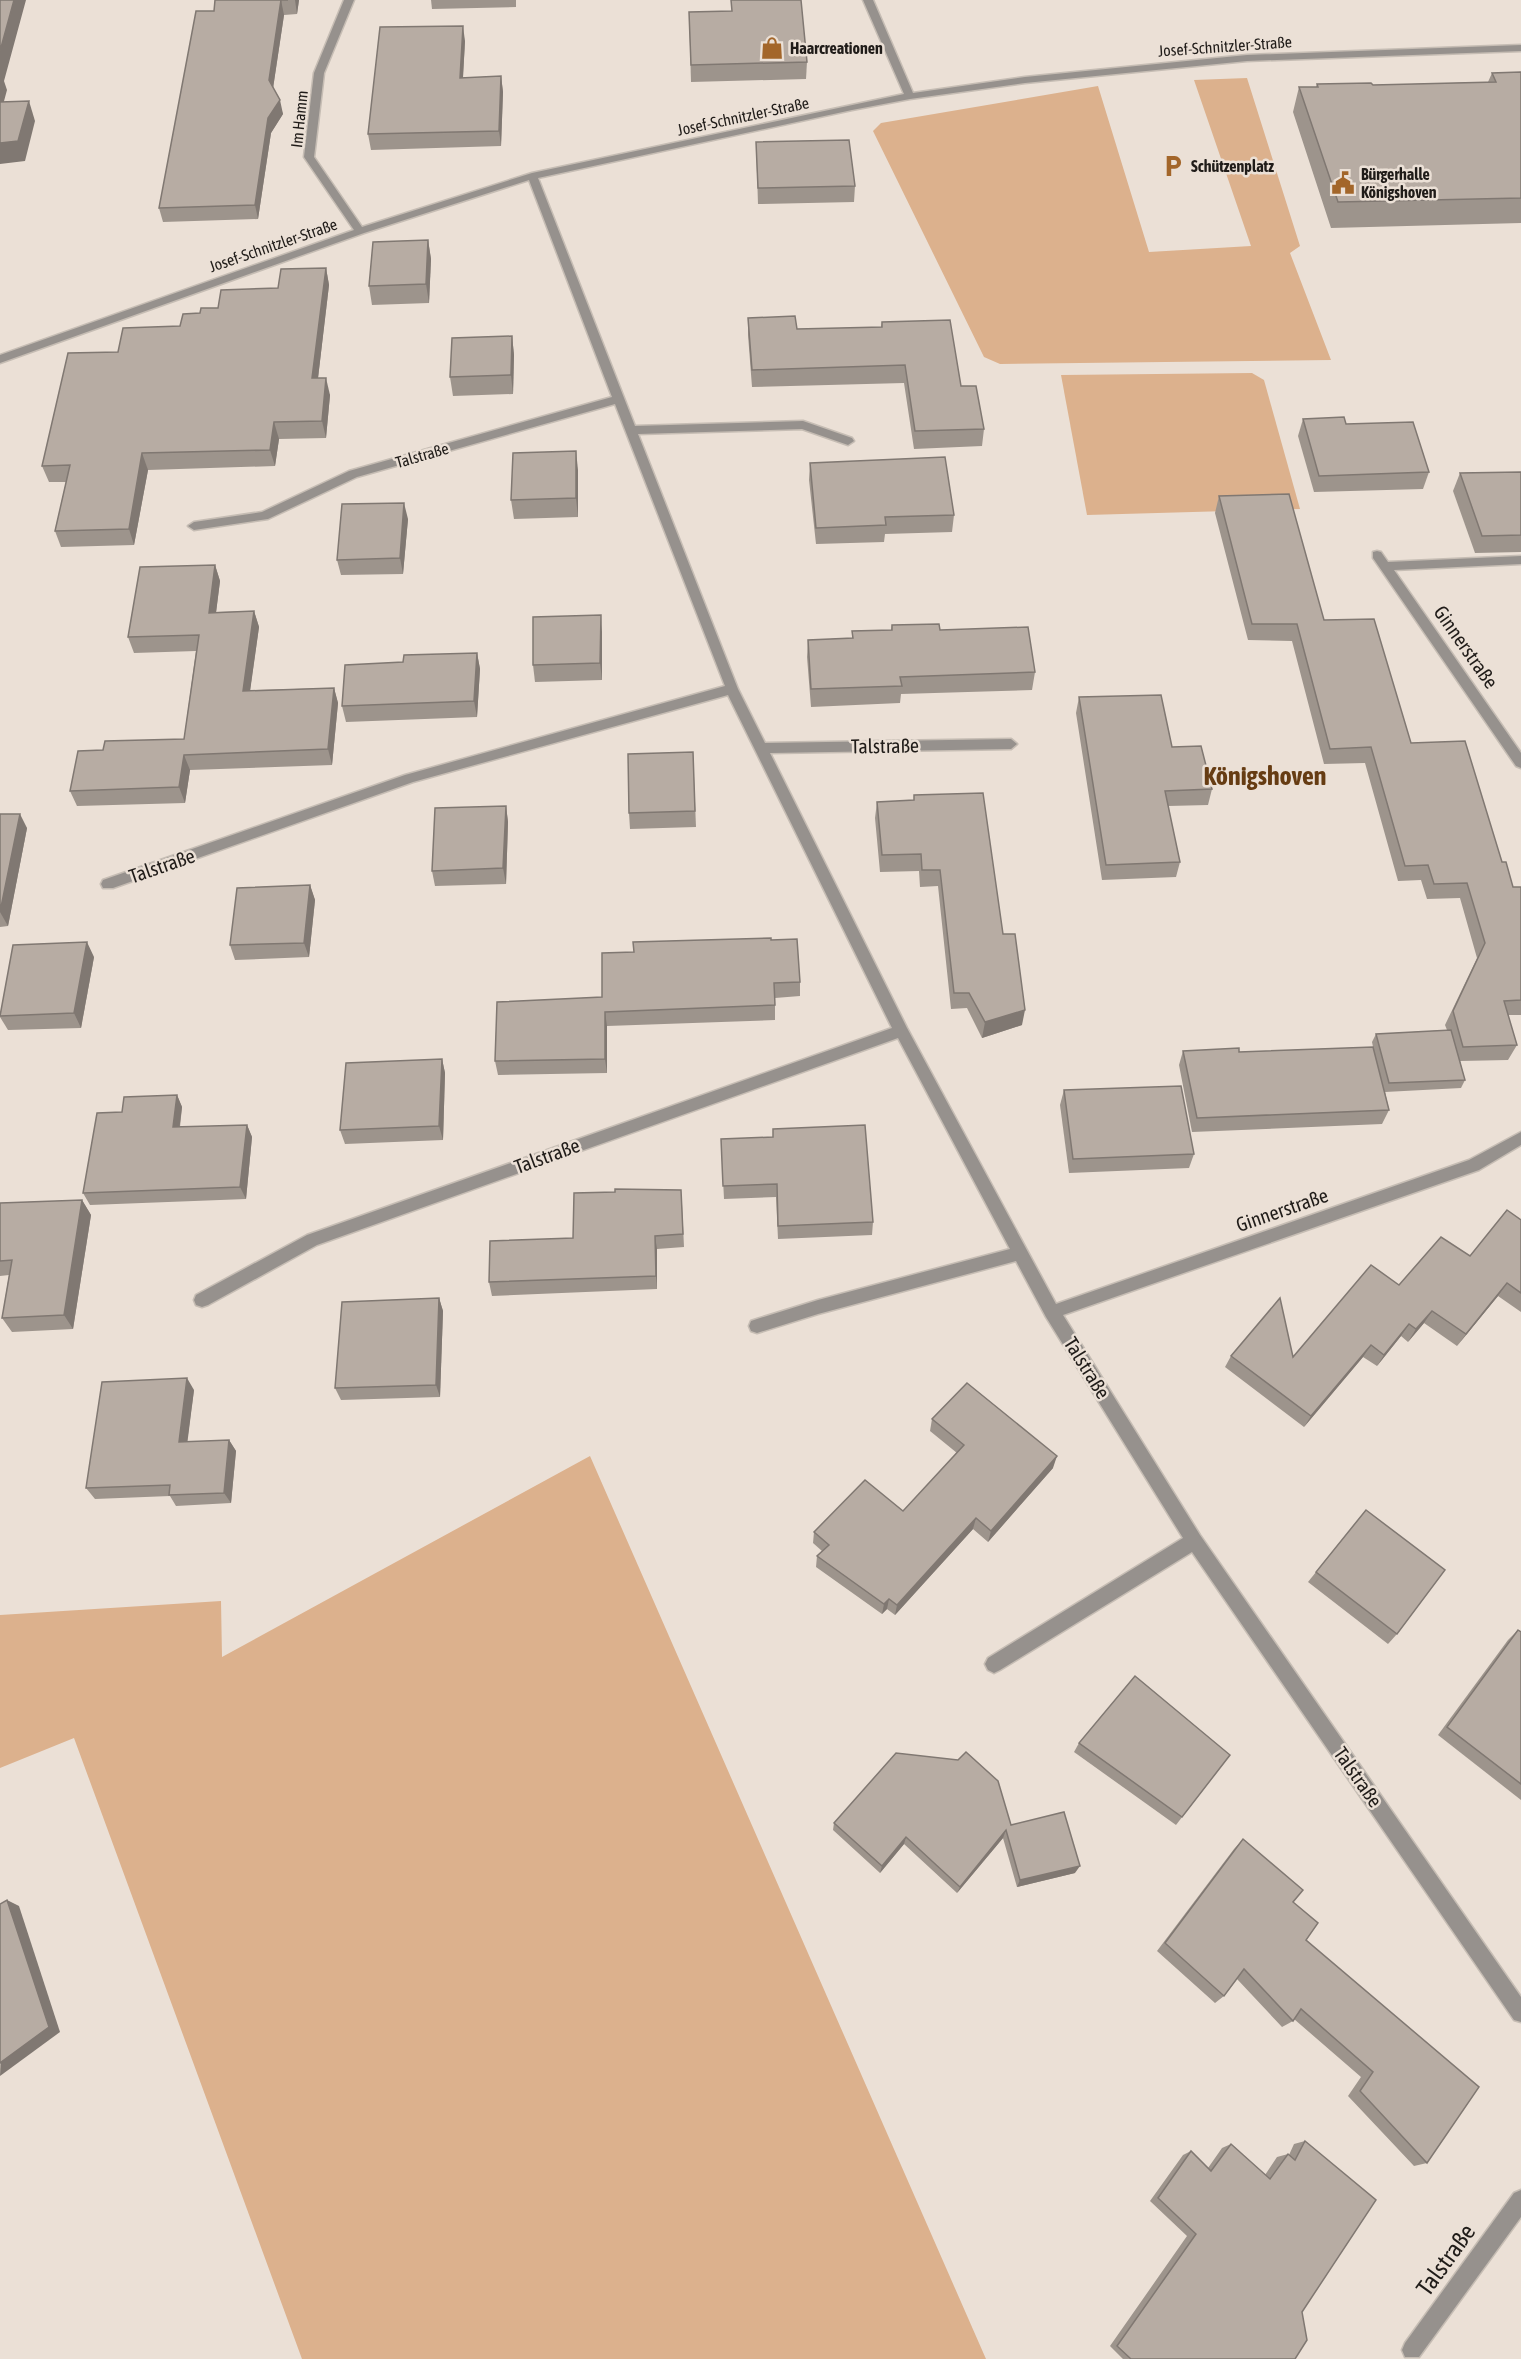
<svg xmlns="http://www.w3.org/2000/svg" width="1521" height="2359" font-family="'Asap Condensed',sans-serif">
	<style>
		.green { fill: #dcb18d }
		.lines { fill: none; stroke-linecap: round; stroke-linejoin: round }
		.minor-casing { stroke: #c6bdb4; stroke-width: 3 }
		.minor { fill: #96918d; fill-rule: evenodd }
		.wall { fill: #9d948c }
		.shaded-wall { fill: #807872 }
		.building { fill: #b7aca3; stroke: #807872; stroke-width: 1.5 }
		.labels { text-anchor: middle; stroke-width: 5; stroke-linejoin: round; paint-order: stroke }
		.far-street-label { font-size: 16px; fill: #201c19; stroke: #ebe0d6 }
		.far-poi-label { font-size: 16px; font-weight: bold; fill: #201c19; stroke: #ebe0d6; text-anchor: start }
		.street-label { font-size: 20px; fill: #201c19; stroke: #ebe0d6 }
		.near-street-label { font-size: 24px; fill: #201c19; stroke: #ebe0d6 }
		.district-label { font-size: 26px; font-weight: bold; fill: #663c13; stroke: #ebe0d6 }
	</style>
	<rect width="100%" height="100%" fill="#ebe0d6"/>
	<g class="green">
		<polygon points="1247,78 1300,246 1290,253 1331,360 1000,364 984,357 873,131 881,123 1098,86 1149,252 1251,246 1194,80"/>
		<polygon points="1252,373 1264,380 1300,509 1087,515 1061,375"/>
		<polygon points="590,1456 986,2359 302,2359 74,1738 0,1768 0,1615 221,1601 222,1657"/>
	</g>
	<g class="lines">
		<g class="minor-casing">
			<g id="minor">
				<polygon points="344,0 354,0 324,73 314,157 362,227 532,173 904,94 863,0 873,0 913,93 1025,77 1247,55 1521,45 1521,51 1247,61 1025,83 910,99 852,110 538,178 635,426 803,421 852,438 854,441 848,445 802,429 638,434 738,689 765,743 1011,739 1017,744 1011,749 770,753 907,1028 1056,1304 1469,1160 1521,1132 1521,1145 1479,1170 1063,1315 1200,1535 1521,1997 1521,2022 1514,2020 1192,1552 1000,1670 994,1673 988,1670 985,1664 988,1658 1183,1538 1046,1317 1016,1261 818,1314 757,1333 751,1331 749,1326 751,1321 757,1319 818,1300 1010,1249 898,1038 317,1245 208,1305 202,1307 196,1305 194,1300 196,1295 307,1235 892,1028 728,695 413,782 113,888 103,888 101,884 103,880 405,775 725,686 615,404 357,477 268,519 194,530 188,526 194,522 262,512 349,471 612,397 529,180 364,233 0,363 0,355 354,230 304,157 314,73"/>
				<polygon points="1377,551 1381,552 1388,562 1521,556 1521,564 1394,570 1521,753 1521,768 1516,766 1373,558 1373,552"/>
				<polygon points="1521,2190 1521,2217 1419,2357 1405,2357 1402,2350 1405,2343 1514,2193"/>
			</g>
		</g>
		<use href="#minor" class="minor"/>
	</g>
	<g class="wall">
		<polygon points="215,0 299,0 297,14 284,15 273,88 283,114 271,133 258,219 163,222 159,208 214,11"/>
		<polygon points="431,0 516,0 516,7 432,9"/>
		<polygon points="689,12 807,62 806,79 691,82"/>
		<polygon points="465,41 463,78 501,76 503,92 501,146 371,150 368,134"/>
		<polygon points="1521,72 1521,223 1331,228 1293,112 1299,87 1316,87 1317,84 1373,85 1488,82 1492,73"/>
		<polygon points="756,142 855,186 854,202 758,204"/>
		<polygon points="428,240 431,259 429,303 372,305 369,286"/>
		<polygon points="326,268 329,285 318,378 330,395 326,438 279,439 275,466 148,470 134,545 61,547 55,531 66,482 49,482 42,466 118,352 180,326 218,308 278,288"/>
		<polygon points="748,318 797,329 881,327 882,322 961,386 984,429 982,446 914,449 904,383 752,387 748,335"/>
		<polygon points="512,336 514,355 513,394 453,396 450,377"/>
		<polygon points="1303,419 1346,424 1429,472 1423,489 1314,492 1298,436"/>
		<polygon points="810,463 954,515 952,532 885,534 884,542 816,544 809,480"/>
		<polygon points="578,470 578,517 514,519 511,500"/>
		<polygon points="1521,472 1521,552 1475,553 1453,491 1460,473"/>
		<polygon points="1219,496 1324,620 1411,743 1502,862 1513,887 1521,887 1521,1015 1508,1015 1517,1045 1508,1060 1460,1061 1465,1080 1461,1088 1385,1092 1389,1110 1382,1124 1192,1132 1179,1065 1183,1051 1239,1052 1373,1047 1372,1042 1376,1034 1447,1030 1445,1025 1477,958 1460,898 1427,899 1421,880 1398,881 1365,763 1324,764 1292,641 1248,640 1215,513"/>
		<polygon points="408,519 403,574 341,575 337,560"/>
		<polygon points="215,565 220,581 216,612 254,611 259,627 250,690 334,688 338,703 332,765 190,770 185,803 77,806 70,791 103,750 184,739 196,651 134,653 128,637"/>
		<polygon points="892,625 940,630 1035,672 1032,690 901,694 900,703 811,707 807,657 808,640 852,638 852,631 891,630"/>
		<polygon points="602,632 602,680 535,682 533,665"/>
		<polygon points="477,653 480,669 477,717 346,722 342,706 403,662"/>
		<polygon points="1079,697 1172,747 1212,789 1208,805 1168,806 1180,862 1176,877 1102,880 1076,713"/>
		<polygon points="693,752 696,827 630,829 629,813"/>
		<polygon points="877,802 1003,934 1022,1025 982,1038 967,1008 951,1009 938,886 920,887 919,871 880,872 875,818"/>
		<polygon points="506,806 508,822 506,884 435,886 432,871"/>
		<polygon points="0,814 27,828 8,926 0,927"/>
		<polygon points="310,885 315,900 309,957 235,960 230,945"/>
		<polygon points="771,940 800,982 800,996 775,998 775,1020 607,1026 607,1073 498,1075 495,1061 602,997 634,952"/>
		<polygon points="94,957 81,1028 8,1030 0,1017 0,1013"/>
		<polygon points="442,1059 445,1073 443,1140 345,1144 340,1130"/>
		<polygon points="1064,1090 1194,1154 1189,1168 1069,1173 1060,1105"/>
		<polygon points="177,1095 182,1107 180,1127 247,1125 252,1137 246,1199 90,1205 83,1193 122,1112"/>
		<polygon points="773,1129 873,1222 872,1235 778,1239 776,1197 724,1199 721,1139 773,1137"/>
		<polygon points="82,1200 91,1215 73,1329 12,1332 2,1318 9,1275 0,1276 0,1203"/>
		<polygon points="682,1204 684,1247 657,1249 657,1289 492,1296 489,1282 573,1238"/>
		<polygon points="1521,1220 1521,1312 1498,1296 1457,1346 1424,1323 1408,1342 1401,1336 1377,1366 1363,1357 1304,1427 1225,1367 1231,1356 1293,1357 1399,1285 1470,1256"/>
		<polygon points="439,1298 443,1311 440,1397 341,1400 335,1388"/>
		<polygon points="194,1390 187,1442 229,1440 236,1451 231,1503 176,1506 170,1496 95,1499 86,1488"/>
		<polygon points="932,1419 1053,1468 988,1542 973,1529 895,1615 887,1609 882,1614 816,1567 817,1556 822,1551 813,1543 814,1532 903,1511 957,1453 930,1431"/>
		<polygon points="1316,1572 1397,1634 1388,1644 1308,1582"/>
		<polygon points="1518,1630 1521,1632 1521,1800 1438,1735 1508,1640"/>
		<polygon points="1079,1743 1230,1755 1176,1825 1074,1752"/>
		<polygon points="834,1823 1011,1825 1075,1873 1017,1887 1003,1838 957,1893 904,1844 880,1873 833,1830"/>
		<polygon points="1243,1839 1293,1902 1306,1940 1427,2163 1414,2166 1348,2096 1361,2077 1294,2019 1293,2021 1282,2027 1237,1979 1224,1996 1215,2003 1157,1951 1234,1849"/>
		<polygon points="1305,2141 1302,2312 1295,2359 1123,2359 1110,2346 1187,2236 1150,2201 1183,2155 1191,2151 1208,2168 1222,2148 1231,2144 1265,2175 1277,2157 1288,2154 1289,2155 1294,2144"/>
	</g>
	<g class="shaded-wall">
		<polygon points="14,0 26,0 4,81 7,90 0,116 0,51"/>
		<polygon points="281,0 284,15 272,95 269,80"/>
		<polygon points="295,0 299,0 297,14"/>
		<polygon points="463,26 465,41 462,93 460,78"/>
		<polygon points="501,76 503,92 501,146 499,131"/>
		<polygon points="280,100 283,114 271,133 258,219 255,205 268,118"/>
		<polygon points="29,101 35,121 25,161 0,164 0,143"/>
		<polygon points="428,240 431,259 429,303 426,284"/>
		<polygon points="326,268 329,285 316,395 312,378"/>
		<polygon points="512,336 514,355 513,394 511,375"/>
		<polygon points="326,378 330,395 326,438 322,421"/>
		<polygon points="274,422 279,439 275,466 270,450"/>
		<polygon points="576,451 578,470 578,517 576,498"/>
		<polygon points="142,453 148,470 134,545 129,529"/>
		<polygon points="404,503 408,519 403,574 400,558"/>
		<polygon points="215,565 220,581 214,629 209,613"/>
		<polygon points="254,611 259,627 248,706 243,691"/>
		<polygon points="601,615 602,632 602,680 600,663"/>
		<polygon points="477,653 480,669 477,717 474,701"/>
		<polygon points="334,688 338,703 332,765 328,749"/>
		<polygon points="184,755 190,770 185,803 179,787"/>
		<polygon points="506,806 508,822 506,884 503,868"/>
		<polygon points="20,814 27,828 8,926 0,912"/>
		<polygon points="310,885 315,900 309,957 304,943"/>
		<polygon points="87,942 94,957 81,1028 74,1013"/>
		<polygon points="1025,1010 1022,1025 982,1038 985,1022"/>
		<polygon points="605,1012 607,1026 607,1073 605,1059"/>
		<polygon points="442,1059 445,1073 443,1140 439,1126"/>
		<polygon points="177,1095 182,1107 178,1139 173,1127"/>
		<polygon points="247,1125 252,1137 246,1199 240,1187"/>
		<polygon points="82,1200 91,1215 73,1329 64,1315"/>
		<polygon points="655,1236 657,1249 657,1289 656,1276"/>
		<polygon points="1507,1283 1498,1296 1457,1346 1466,1334"/>
		<polygon points="439,1298 443,1311 440,1397 436,1385"/>
		<polygon points="1432,1311 1424,1323 1408,1342 1416,1329"/>
		<polygon points="1409,1324 1401,1336 1377,1366 1384,1355"/>
		<polygon points="1371,1345 1363,1357 1304,1427 1311,1416"/>
		<polygon points="187,1378 194,1390 186,1453 179,1442"/>
		<polygon points="229,1440 236,1451 231,1503 224,1493"/>
		<polygon points="1057,1456 1053,1468 988,1542 991,1531"/>
		<polygon points="976,1518 973,1529 895,1615 897,1605"/>
		<polygon points="889,1599 887,1609 882,1614 884,1604"/>
		<polygon points="1006,1830 1003,1838 957,1893 960,1887"/>
		<polygon points="906,1837 904,1844 880,1873 882,1866"/>
		<polygon points="1080,1866 1075,1873 1017,1887 1020,1880"/>
		<polygon points="7,1900 19,1906 60,2032 0,2076"/>
	</g>
	<g class="building">
		<polygon points="0,0 14,0 0,51"/>
		<polygon points="215,0 288,0 281,0 269,80 280,100 268,118 255,205 159,208 196,11 214,11"/>
		<polygon points="731,0 801,0 807,62 691,65 689,12 732,11"/>
		<polygon points="463,26 460,78 501,76 499,131 368,134 380,27"/>
		<polygon points="1521,72 1521,198 1338,202 1299,87 1318,87 1317,84 1371,83 1373,85 1496,82 1492,73"/>
		<polygon points="29,101 18,141 0,143 0,102"/>
		<polygon points="849,140 855,186 758,188 756,142"/>
		<polygon points="428,240 426,284 369,286 373,242"/>
		<polygon points="326,268 312,378 326,378 322,421 274,422 270,450 142,453 129,529 55,531 70,465 42,466 68,353 118,352 123,328 180,326 183,314 200,313 201,308 218,308 221,290 278,288 281,269"/>
		<polygon points="795,316 797,329 882,327 882,322 950,320 961,386 976,386 984,429 915,431 905,365 752,370 748,318"/>
		<polygon points="512,336 511,375 450,377 452,338"/>
		<polygon points="1344,417 1346,424 1413,422 1429,472 1319,476 1303,419"/>
		<polygon points="576,451 576,498 511,500 513,453"/>
		<polygon points="945,457 954,515 885,517 886,525 816,528 810,463"/>
		<polygon points="1521,472 1521,535 1482,536 1460,473"/>
		<polygon points="1289,494 1324,620 1374,619 1411,743 1465,741 1502,862 1506,862 1513,887 1521,887 1521,1000 1504,1001 1517,1045 1463,1047 1453,1011 1485,943 1467,883 1434,884 1428,865 1405,866 1371,747 1330,749 1297,624 1252,624 1219,496"/>
		<polygon points="404,503 400,558 337,560 342,504"/>
		<polygon points="215,565 209,613 254,611 243,691 334,688 328,749 184,755 179,787 70,791 78,751 103,750 105,741 184,739 199,635 128,637 140,567"/>
		<polygon points="601,615 600,663 533,665 533,617"/>
		<polygon points="939,624 940,630 1028,627 1035,672 900,677 902,686 811,689 808,640 853,638 852,631 892,630 892,625"/>
		<polygon points="477,653 474,701 342,706 345,665 403,662 404,655"/>
		<polygon points="1161,695 1172,747 1201,746 1212,789 1165,791 1180,862 1106,865 1079,697"/>
		<polygon points="693,752 695,811 629,813 628,754"/>
		<polygon points="983,793 1003,934 1015,934 1025,1010 985,1022 969,993 954,993 940,870 922,870 921,854 882,855 877,802 914,800 914,795"/>
		<polygon points="506,806 503,868 432,871 435,808"/>
		<polygon points="0,814 20,814 0,912"/>
		<polygon points="310,885 304,943 230,945 237,888"/>
		<polygon points="771,938 771,940 797,939 800,982 774,983 775,1005 605,1012 605,1059 495,1061 497,1002 602,997 602,953 634,952 633,942"/>
		<polygon points="87,942 74,1013 0,1016 13,945"/>
		<polygon points="1451,1030 1465,1080 1389,1083 1376,1034"/>
		<polygon points="1373,1047 1389,1110 1197,1118 1183,1051 1239,1048 1239,1052"/>
		<polygon points="442,1059 439,1126 340,1130 346,1063"/>
		<polygon points="1181,1086 1194,1154 1073,1159 1064,1090"/>
		<polygon points="177,1095 173,1127 247,1125 240,1187 83,1193 97,1113 122,1112 124,1097"/>
		<polygon points="865,1125 873,1222 778,1226 777,1184 723,1186 721,1139 773,1137 773,1129"/>
		<polygon points="615,1189 681,1190 683,1234 655,1236 656,1276 489,1282 490,1241 573,1238 574,1193 615,1192"/>
		<polygon points="82,1200 64,1315 2,1318 12,1260 0,1261 0,1203"/>
		<polygon points="1507,1210 1521,1220 1521,1293 1507,1283 1466,1334 1432,1311 1416,1329 1409,1324 1384,1355 1371,1345 1311,1416 1231,1356 1280,1298 1293,1357 1371,1265 1399,1285 1441,1237 1470,1256"/>
		<polygon points="439,1298 436,1385 335,1388 342,1302"/>
		<polygon points="187,1378 179,1442 229,1440 224,1493 169,1495 170,1485 86,1488 102,1382"/>
		<polygon points="967,1383 1057,1456 991,1531 976,1518 897,1605 889,1599 884,1604 817,1556 829,1545 814,1532 865,1480 903,1511 964,1445 932,1419"/>
		<polygon points="1366,1510 1445,1570 1397,1634 1316,1572"/>
		<polygon points="1518,1630 1521,1632 1521,1784 1447,1727"/>
		<polygon points="1135,1676 1230,1755 1182,1817 1079,1743"/>
		<polygon points="966,1752 998,1781 1011,1825 1064,1812 1080,1866 1020,1880 1006,1830 960,1887 906,1837 882,1866 834,1823 896,1753 958,1760"/>
		<polygon points="1243,1839 1303,1890 1293,1902 1318,1923 1306,1940 1479,2087 1427,2163 1360,2091 1373,2072 1301,2009 1293,2021 1244,1969 1224,1996 1165,1943"/>
		<polygon points="7,1900 49,2027 0,2063 0,1904"/>
		<polygon points="1305,2141 1376,2200 1302,2312 1307,2340 1295,2359 1131,2359 1117,2346 1196,2234 1158,2198 1191,2151 1211,2171 1231,2144 1270,2179 1288,2154 1295,2160"/>
	</g>
	<defs>
		<g id="shop-bare" transform="scale(1.8)"><path d="M-5-2.5h2.3a2.7 3.5 0 0 1 5.4 0H5L5.5 6h-11ZM-1.5-2.5h3a1.5 2.3 0 0 0-3 0Z" fill="#a3662a" stroke="#ebe0d6" stroke-width="2.5" paint-order="stroke"/></g>
		<g id="parking-bare" transform="scale(1.8)"><path d="M-3.5-5.5H1a3.5 3.5 0 0 1 0 7H-1V5.5H-3.5ZM-1-3.4V-.6H.8a1.4 1.4 0 0 0 0-2.8Z" fill="#a3662a" stroke="#ebe0d6" stroke-width="2.5" paint-order="stroke"/></g>
		<g id="civic-bare" transform="scale(1.8)"><path d="M-.6-6.5H3V-4.5H.6V-3L4-1V1h2V6H-6V1h2V-1L-.6-3ZM-1.2 2.5V6h2.4V2.5Z" fill="#a3662a" stroke="#ebe0d6" stroke-width="2.5" paint-order="stroke"/></g>
	</defs>
	<g fill-rule="evenodd">
		<use href="#shop-bare" x="772" y="48"/>
		<use href="#parking-bare" x="1173" y="166"/>
		<use href="#civic-bare" x="1343" y="183"/>
	</g>
	<g class="labels">
		<g class="far-street-label">
			<text transform="translate(1225 46) rotate(-4)" y="6">Josef-Schnitzler-Straße</text>
			<text transform="translate(743 116) rotate(-12)" y="6">Josef-Schnitzler-Straße</text>
			<text transform="translate(299 119) rotate(-84)" y="6">Im Hamm</text>
			<text transform="translate(273 245) rotate(-19)" y="6">Josef-Schnitzler-Straße</text>
			<text transform="translate(422 455) rotate(-16)" y="6">Talstraße</text>
		</g>
		<g class="far-poi-label">
			<text x="790" y="54">Haarcreationen</text>
			<text x="1191" y="172">Schützenplatz</text>
			<text x="1361" y="180">Bürgerhalle<tspan x="1361" dy="18">Königshoven</tspan></text>
		</g>
		<g class="street-label">
			<text transform="translate(1466 647) rotate(55)" y="7">Ginnerstraße</text>
			<text transform="translate(885 746) rotate(-1)" y="7">Talstraße</text>
			<text transform="translate(162 866) rotate(-19)" y="7">Talstraße</text>
			<text transform="translate(547 1156) rotate(-20)" y="7">Talstraße</text>
			<text transform="translate(1282 1210) rotate(-19)" y="7">Ginnerstraße</text>
			<text transform="translate(1087 1368) rotate(58)" y="7">Talstraße</text>
			<text transform="translate(1358 1777) rotate(55)" y="7">Talstraße</text>
		</g>
		<g class="near-street-label">
			<text transform="translate(1446 2260) rotate(-54)" y="8">Talstraße</text>
		</g>
		<g class="district-label">
			<text x="1265" y="785">Königshoven</text>
		</g>
	</g>
</svg>
